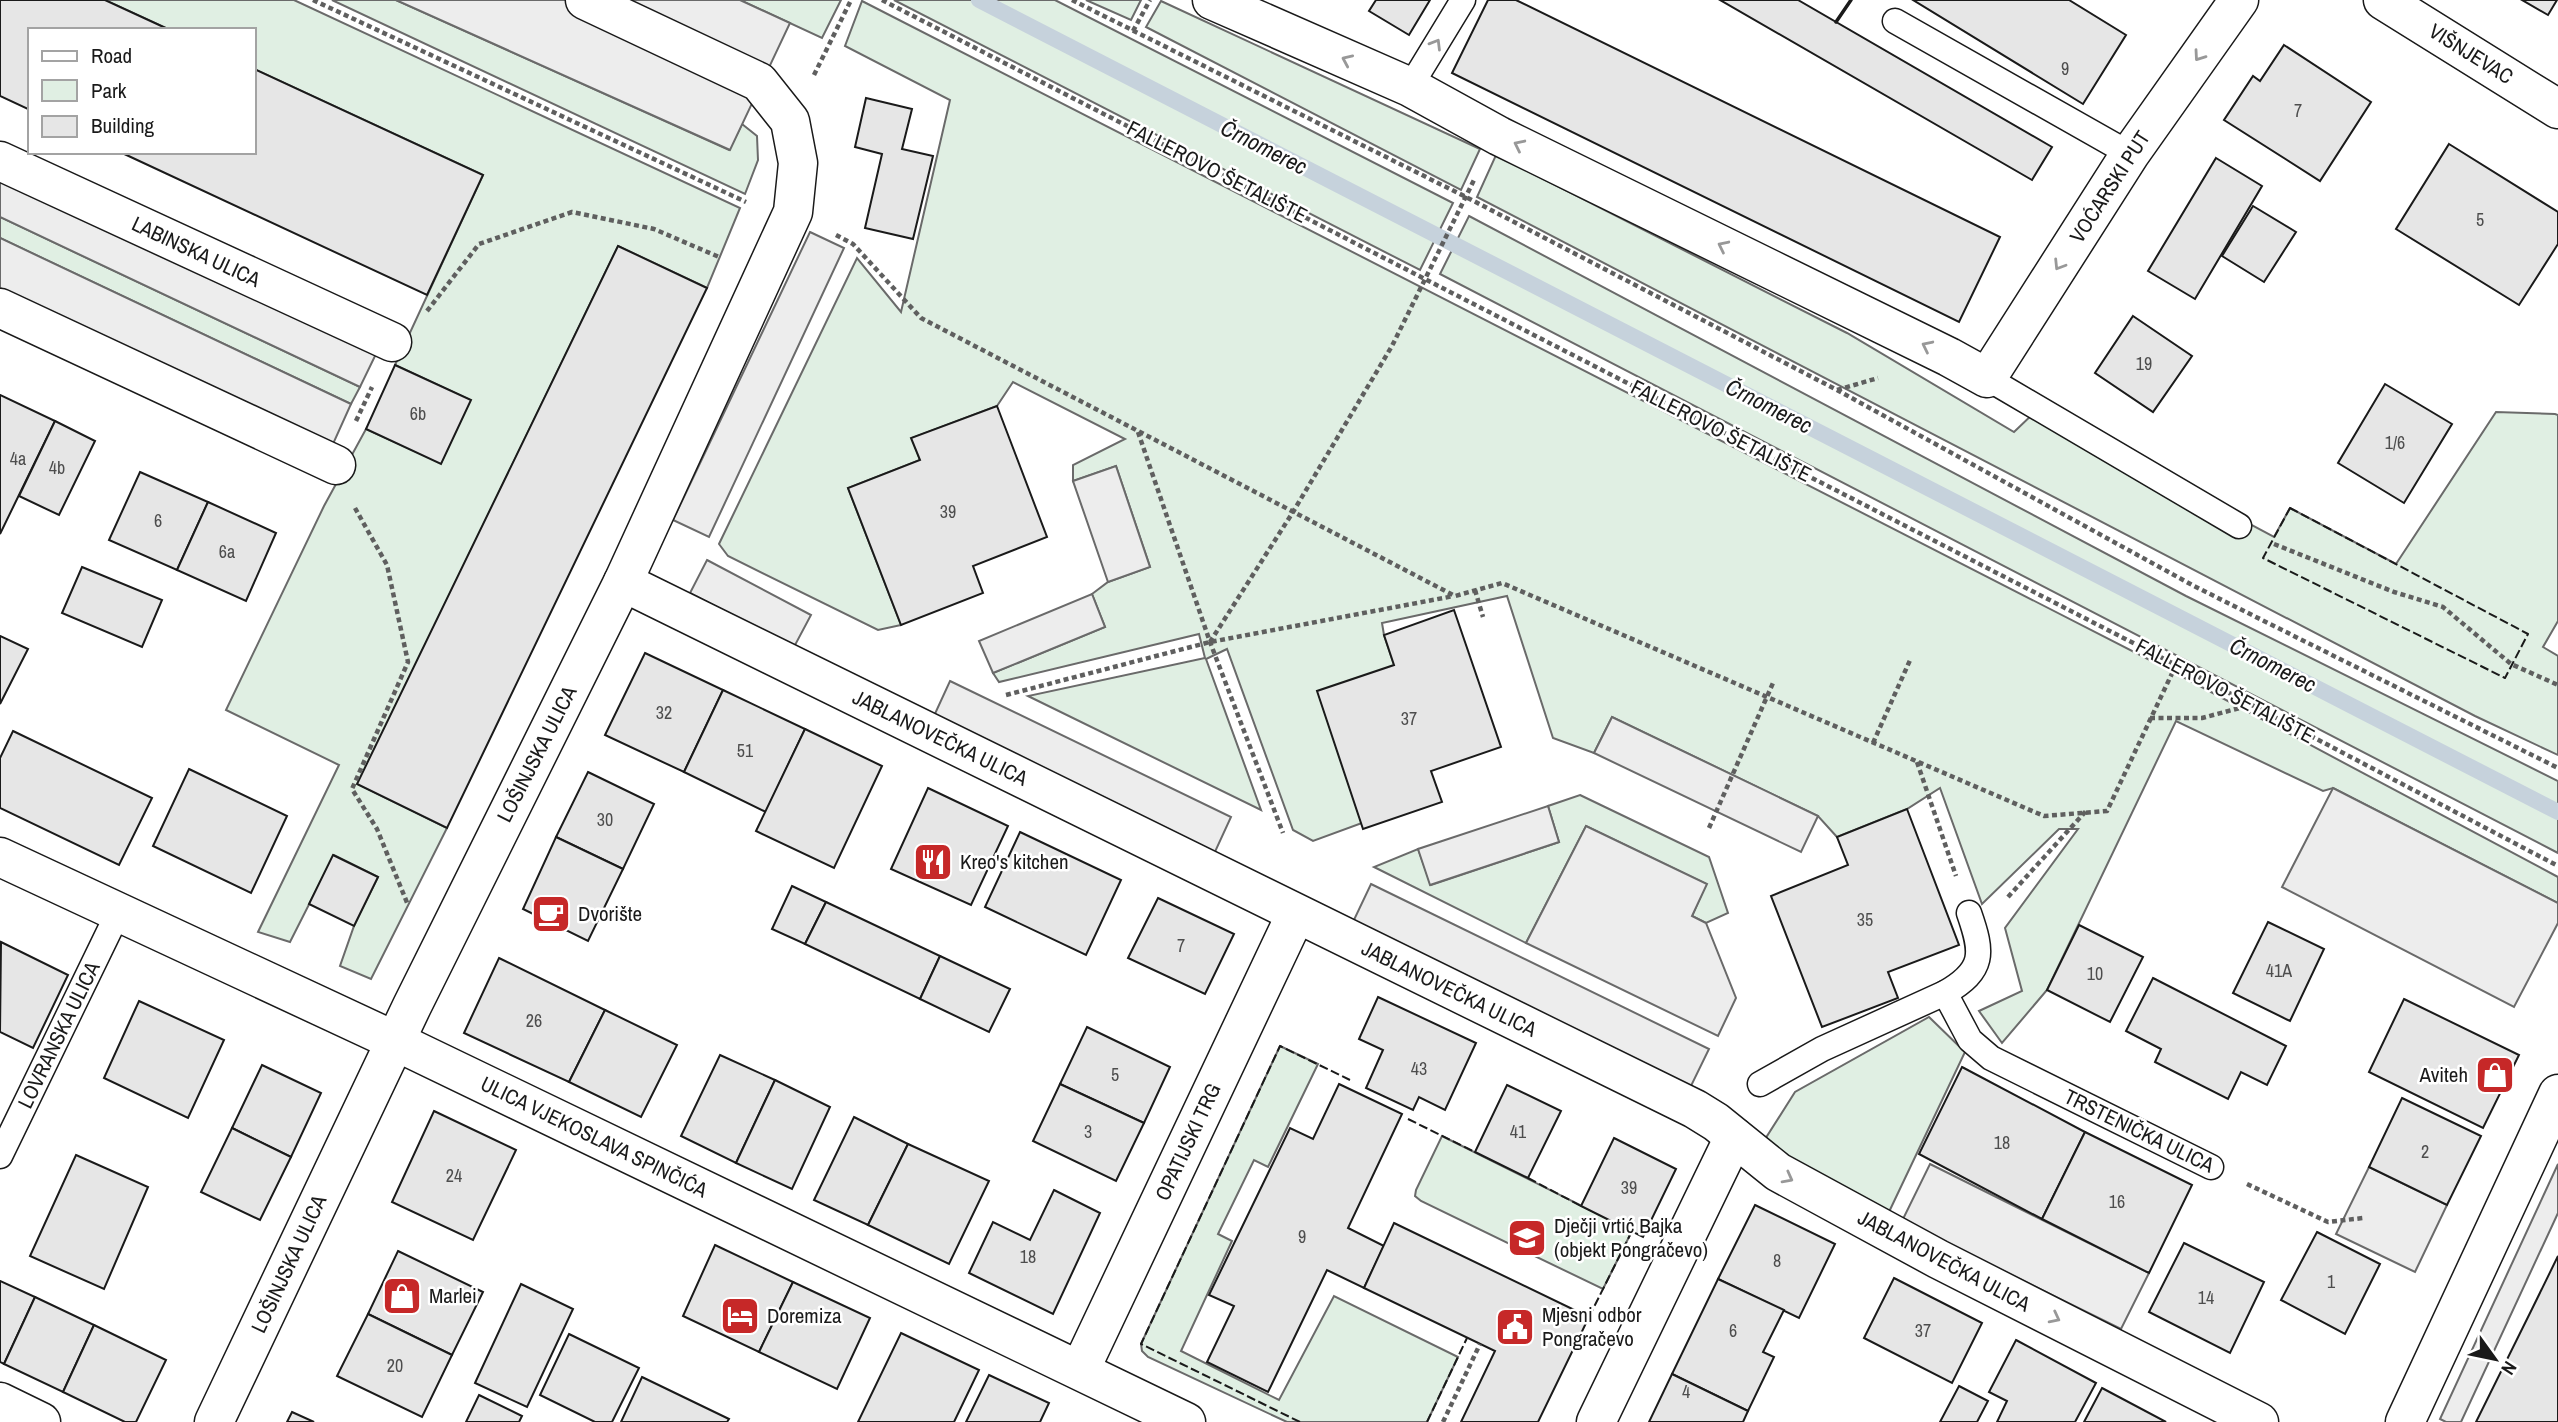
<svg xmlns="http://www.w3.org/2000/svg" width="2558" height="1422" font-family="'Archivo Narrow',sans-serif">
	<style>
		.green { fill: #e0efe3; stroke: #6a6a6a; stroke-width: 2 }
		.parking { fill: #ededed; stroke: #6a6a6a; stroke-width: 2 }
		.lines { fill: none; stroke-linecap: round; stroke-linejoin: round }
		.stream { stroke: #c6d2dc; stroke-width: 16 }
		.building { fill: #e6e6e6; stroke: #1a1a1a; stroke-width: 2 }
		.service-casing { stroke: #1a1a1a; stroke-width: 27 }
		.minor-casing { stroke: #1a1a1a; stroke-width: 41 }
		.tertiary-casing { stroke: #1a1a1a; stroke-width: 41 }
		.path { stroke: #5f5f5f; stroke-width: 4.5; stroke-dasharray: 5 3.5; stroke-linecap: butt }
		.service { stroke: #fff; stroke-width: 24 }
		.minor { stroke: #fff; stroke-width: 38 }
		.tertiary { stroke: #fff; stroke-width: 38 }
		.fence { stroke: #1a1a1a; stroke-width: 2; stroke-dasharray: 9 3.5; stroke-linecap: butt }
		.wall { stroke: #1a1a1a; stroke-width: 3.5 }
		.oneway { stroke: #989898 }
		.labels { text-anchor: middle; stroke-width: 5; stroke-linejoin: round; paint-order: stroke }
		.number-label { font-size: 18px; fill: #4d4d4d }
		.street-label { font-size: 21px; fill: #1a1a1a; stroke: #fff }
		.poi-label { font-size: 21px; fill: #1a1a1a; stroke: #fff; text-anchor: start }
		.water-label { font-size: 23px; font-style: italic; fill: #1a1a1a; stroke: #fff }
	</style>
	<rect width="100%" height="100%" fill="#fff"/>
	<g class="green">
		<polygon points="105,0 294,0 740,208 707,288 618,246 358,784 447,828 371,979 340,966 354,926 378,877 334,855 290,942 258,932 339,765 226,710 324,506 366,429 441,463 470,400 395,365 483,175 254,69 254,30 170,30"/>
		<polygon points="332,0 396,0 729,150 742,124 757,136 758,160 745,194"/>
		<polygon points="740,0 841,0 822,38"/>
		<polygon points="894,0 1055,0 1453,203 1420,270"/>
		<polygon points="1086,0 1141,0 1131,20"/>
		<polygon points="862,1 2181,676 2558,877 2558,903 2333,788 2323,791 2176,721 2047,990 2002,1043 1979,1011 2022,991 2005,928 2078,829 2059,829 1982,904 1940,788 1907,809 1837,837 1818,816 1612,717 1594,753 1553,738 1507,596 1382,623 1384,635 1394,665 1362,823 1313,841 1293,830 1227,649 1206,659 1261,810 1028,696 1205,658 1199,634 999,682 993,673 1105,627 1092,594 1108,582 1150,567 1116,466 1073,481 1073,465 1125,439 1013,382 997,406 912,438 920,460 848,488 901,625 878,630 728,556 719,544 857,258 901,312 950,100 845,46"/>
		<polygon points="1161,1 1480,149 1461,190 1146,27"/>
		<polygon points="1496,155 1847,333 2014,432 2037,410 2274,537 2290,508 2396,564 2496,412 2555,414 2558,415 2558,621 2543,647 2558,656 2558,755 2475,716 1477,197"/>
		<polygon points="1469,216 2186,596 2558,781 2558,853 1440,274"/>
		<polygon points="0,217 360,387 351,404 0,238"/>
		<polygon points="1580,795 1709,857 1728,913 1706,923 1692,916 1706,884 1586,826 1526,943 1374,867 1418,849 1431,885 1559,842 1548,806"/>
		<polygon points="1929,1017 1965,1052 1888,1214 1762,1144 1795,1092"/>
		<polygon points="1280,1046 1318,1064 1268,1167 1254,1160 1218,1234 1232,1241 1181,1351 1279,1400 1334,1296 1458,1357 1427,1422 1287,1422 1148,1357 1142,1351 1141,1344"/>
		<polygon points="1442,1136 1632,1231 1603,1289 1421,1201 1415,1196 1416,1190"/>
	</g>
	<g class="parking">
		<polygon points="396,0 740,0 790,23 730,150"/>
		<polygon points="0,176 376,354 360,387 0,217"/>
		<polygon points="810,232 844,248 709,537 673,520"/>
		<polygon points="0,238 351,404 333,444 0,288"/>
		<polygon points="1116,466 1150,567 1108,582 1073,481"/>
		<polygon points="707,560 811,615 794,647 690,593"/>
		<polygon points="1092,594 1105,627 993,673 979,641"/>
		<polygon points="950,681 1231,817 1214,854 933,718"/>
		<polygon points="1612,717 1818,816 1801,852 1594,753"/>
		<polygon points="2333,788 2558,903 2558,923 2514,1007 2282,887"/>
		<polygon points="1548,806 1559,842 1430,885 1418,849"/>
		<polygon points="1586,826 1707,884 1692,916 1706,923 1736,998 1718,1036 1526,943"/>
		<polygon points="1371,884 1709,1049 1690,1088 1352,924"/>
		<polygon points="1930,1164 2149,1273 2121,1329 1902,1221"/>
		<polygon points="2558,1164 2558,1213 2461,1422 2446,1422 2440,1419"/>
		<polygon points="2369,1167 2447,1205 2415,1272 2336,1234"/>
	</g>
	<g class="lines">
		<polyline class="stream" points="979,0 2558,812"/>
	</g>
	<g class="building">
		<polygon points="0,0 105,0 170,30 30,30 30,110 0,96"/>
		<polygon points="1376,0 1430,0 1409,35 1369,11"/>
		<polygon points="1488,0 1516,0 2000,237 1959,322 1452,73"/>
		<polygon points="1720,0 1798,0 2052,147 2032,180"/>
		<polygon points="1913,0 2069,0 2126,35 2083,104"/>
		<polygon points="2522,0 2557,0 2548,15"/>
		<polygon points="2284,45 2371,102 2320,181 2224,120 2253,76 2260,81"/>
		<polygon points="254,69 483,175 427,295 120,152 254,152"/>
		<polygon points="866,98 912,109 902,149 933,156 913,239 865,228 882,154 855,147"/>
		<polygon points="2449,144 2558,212 2558,244 2519,305 2396,229"/>
		<polygon points="2216,158 2262,186 2195,299 2148,271"/>
		<polygon points="2253,206 2296,232 2264,282 2222,256"/>
		<polygon points="618,246 707,288 447,828 357,784"/>
		<polygon points="2133,316 2192,356 2153,412 2095,373"/>
		<polygon points="395,365 471,400 441,464 366,429"/>
		<polygon points="2385,384 2452,424 2404,503 2338,463"/>
		<polygon points="0,395 55,421 0,534"/>
		<polygon points="997,406 1047,537 973,566 983,593 901,625 848,488 920,460 911,438"/>
		<polygon points="55,421 95,441 59,515 19,496"/>
		<polygon points="140,472 208,502 177,570 109,540"/>
		<polygon points="208,502 276,533 246,601 177,570"/>
		<polygon points="82,567 162,600 142,647 62,613"/>
		<polygon points="1454,610 1501,747 1431,771 1442,802 1363,829 1317,691 1394,665 1384,635"/>
		<polygon points="0,636 28,649 0,704"/>
		<polygon points="645,653 723,690 684,772 605,735"/>
		<polygon points="723,690 805,729 766,812 684,772"/>
		<polygon points="805,729 882,766 834,868 756,831"/>
		<polygon points="13,731 152,798 119,865 0,808 0,758"/>
		<polygon points="189,769 287,816 251,893 153,846"/>
		<polygon points="588,772 654,804 623,869 556,837"/>
		<polygon points="928,788 1008,826 971,905 891,869"/>
		<polygon points="1907,809 1959,945 1888,972 1898,998 1822,1027 1771,896 1848,865 1837,837"/>
		<polygon points="1020,832 1121,880 1086,955 985,907"/>
		<polygon points="556,837 623,869 588,941 523,909"/>
		<polygon points="333,855 378,877 354,926 309,904"/>
		<polygon points="792,886 826,902 805,944 772,929"/>
		<polygon points="1158,898 1234,934 1205,994 1128,958"/>
		<polygon points="826,902 940,956 920,999 805,944"/>
		<polygon points="2268,922 2324,949 2290,1021 2233,993"/>
		<polygon points="2079,925 2143,957 2110,1022 2047,990"/>
		<polygon points="1,942 68,975 33,1048 0,1032"/>
		<polygon points="940,956 1010,989 989,1032 920,999"/>
		<polygon points="499,958 605,1010 569,1082 464,1033"/>
		<polygon points="2153,978 2286,1046 2267,1085 2241,1072 2228,1099 2155,1062 2161,1049 2126,1031"/>
		<polygon points="1378,997 1476,1043 1445,1110 1419,1097 1413,1110 1366,1088 1383,1050 1359,1039"/>
		<polygon points="2404,999 2519,1055 2483,1128 2369,1072"/>
		<polygon points="139,1001 224,1040 188,1118 104,1078"/>
		<polygon points="605,1010 677,1045 641,1117 569,1082"/>
		<polygon points="1087,1027 1170,1067 1144,1123 1060,1084"/>
		<polygon points="720,1055 775,1080 736,1163 681,1136"/>
		<polygon points="262,1065 321,1093 291,1157 232,1128"/>
		<polygon points="1962,1067 2085,1132 2042,1219 1919,1154"/>
		<polygon points="775,1080 830,1107 792,1189 736,1163"/>
		<polygon points="1060,1084 1144,1123 1116,1181 1033,1141"/>
		<polygon points="1339,1084 1402,1114 1348,1228 1384,1246 1364,1288 1327,1270 1268,1392 1207,1362 1234,1306 1209,1295 1290,1128 1313,1139"/>
		<polygon points="1507,1085 1561,1111 1528,1178 1475,1152"/>
		<polygon points="2402,1098 2481,1136 2447,1205 2369,1167"/>
		<polygon points="434,1111 516,1150 473,1240 392,1202"/>
		<polygon points="854,1117 908,1144 868,1225 814,1200"/>
		<polygon points="232,1128 291,1157 260,1220 201,1192"/>
		<polygon points="2085,1132 2192,1185 2149,1273 2042,1219"/>
		<polygon points="1614,1138 1676,1169 1643,1237 1581,1206"/>
		<polygon points="908,1144 989,1181 949,1264 868,1225"/>
		<polygon points="76,1155 148,1187 104,1289 30,1256"/>
		<polygon points="1054,1190 1100,1213 1053,1314 969,1273 993,1222 1030,1240"/>
		<polygon points="1755,1205 1835,1244 1799,1318 1718,1279"/>
		<polygon points="1394,1223 1589,1317 1538,1422 1461,1422 1495,1351 1364,1288"/>
		<polygon points="2317,1232 2380,1264 2345,1334 2281,1300"/>
		<polygon points="2184,1243 2264,1282 2230,1353 2149,1312"/>
		<polygon points="715,1245 793,1282 759,1352 683,1316"/>
		<polygon points="398,1251 483,1292 452,1355 368,1314"/>
		<polygon points="2558,1256 2558,1422 2476,1422 2532,1309"/>
		<polygon points="1894,1278 1982,1323 1952,1383 1864,1338"/>
		<polygon points="1718,1279 1784,1310 1763,1352 1774,1357 1748,1411 1672,1374"/>
		<polygon points="0,1281 35,1297 4,1364 0,1362"/>
		<polygon points="793,1282 870,1318 837,1389 759,1352"/>
		<polygon points="521,1284 573,1309 527,1407 475,1383"/>
		<polygon points="35,1297 94,1325 63,1392 4,1364"/>
		<polygon points="368,1314 452,1355 422,1417 337,1376"/>
		<polygon points="94,1325 166,1360 136,1422 125,1422 63,1392"/>
		<polygon points="901,1333 979,1370 954,1422 858,1422"/>
		<polygon points="569,1334 639,1368 612,1422 595,1422 540,1395"/>
		<polygon points="2016,1340 2096,1383 2075,1422 1997,1422 2007,1401 1989,1392"/>
		<polygon points="1672,1374 1748,1411 1743,1422 1649,1422"/>
		<polygon points="989,1375 1049,1403 1040,1422 966,1422"/>
		<polygon points="642,1377 729,1419 727,1422 621,1422"/>
		<polygon points="1959,1386 1988,1401 1977,1422 1940,1422"/>
		<polygon points="2102,1388 2166,1422 2084,1422"/>
		<polygon points="479,1395 522,1416 519,1422 466,1422"/>
		<polygon points="292,1412 314,1422 287,1422"/>
	</g>
	<g class="lines">
		<g class="service-casing">
			<g id="service">
				<polyline points="1895,21 2130,154"/>
				<polyline points="1410,87 1463,0"/>
				<polyline points="1987,378 2239,526"/>
				<polyline points="1945,993 1970,1040 1991,1058 2211,1167"/>
				<path d="M 1760,1084 L 1822,1049 L 1945,993 C 1985,970 1983,953 1969,913"/>
				<polyline points="0,1156 118,913"/>
			</g>
		</g>
		<g class="minor-casing">
			<g id="minor">
				<polyline points="1212,0 1410,87 1499,136 1949,357 1987,378 2130,154 2239,0"/>
				<polyline points="2383,0 2558,109"/>
				<polyline points="0,161 392,342"/>
				<polyline points="0,308 336,465"/>
				<polyline points="623,582 1695,1109 1716,1122 1778,1172 1938,1259 2259,1422"/>
				<polyline points="0,857 395,1041 1186,1422"/>
				<polyline points="1080,1370 1296,914"/>
				<polyline points="0,1402 41,1422"/>
				<polyline points="214,1422 412,1006 623,582 793,212 798,163 790,121 759,82 585,0"/>
				<polyline points="1596,1422 1734,1137"/>
			</g>
		</g>
		<g class="tertiary-casing">
			<polyline id="tertiary" points="2405,1422 2558,1094"/>
		</g>
		<g class="path">
			<polyline points="313,0 746,202"/>
			<polyline points="882,0 2176,665 2558,866"/>
			<polyline points="1072,0 1466,197 1837,390 2194,586 2558,768"/>
			<polyline points="1133,31 1150,0"/>
			<polyline points="814,75 851,0"/>
			<polyline points="836,235 853,244 921,318 1455,596 1502,583 2044,816 2107,811 2176,665"/>
			<polyline points="427,311 479,244 572,212 654,229 719,257"/>
			<polyline points="1837,390 1878,378"/>
			<polyline points="356,421 372,387"/>
			<polyline points="1138,432 1210,642 1283,833"/>
			<polyline points="355,508 387,565 408,662 352,789 377,829 408,905"/>
			<polyline points="2274,544 2394,592 2443,607 2511,664 2558,685"/>
			<polyline points="1475,590 1483,617"/>
			<polyline points="1210,642 1293,512 1392,346 1475,178"/>
			<polyline points="1006,695 1210,642 1454,596"/>
			<polyline points="2150,718 2202,718 2251,705"/>
			<polyline points="1873,743 1911,658"/>
			<polyline points="1917,762 1956,876"/>
			<polyline points="1709,828 1773,683"/>
			<polyline points="2008,897 2086,811"/>
			<polyline points="2247,1184 2328,1222 2363,1218"/>
			<polyline points="1443,1422 1480,1344"/>
		</g>
		<use href="#service" class="service"/>
		<use href="#minor" class="minor"/>
		<use href="#tertiary" class="tertiary"/>
		<g class="fence">
			<polygon points="2290,508 2528,634 2505,678 2263,558"/>
			<polyline points="1408,1119 1475,1152"/>
			<polyline points="1528,1178 1581,1206"/>
			<polyline points="1589,1317 1632,1231"/>
			<polyline points="1300,1422 1141,1344 1280,1046 1350,1080"/>
			<polyline points="1427,1422 1467,1338"/>
		</g>
		<polyline class="wall" points="1836,22 1851,0"/>
	</g>
	<defs><path id="oneway-chevron" d="M-2-3.5L2.5 0L-2 3.5" fill="none" stroke-width="1.6" stroke-linecap="round" stroke-linejoin="round" transform="scale(1.75)"/></defs>
	<g class="oneway">
		<use href="#oneway-chevron" transform="translate(1436 44) rotate(-59)"/>
		<use href="#oneway-chevron" transform="translate(2199 56) rotate(125)"/>
		<use href="#oneway-chevron" transform="translate(1347 60) rotate(-156)"/>
		<use href="#oneway-chevron" transform="translate(1519 145) rotate(-154)"/>
		<use href="#oneway-chevron" transform="translate(1723 246) rotate(-154)"/>
		<use href="#oneway-chevron" transform="translate(2059 265) rotate(122)"/>
		<use href="#oneway-chevron" transform="translate(1927 346) rotate(-154)"/>
		<use href="#oneway-chevron" transform="translate(1788 1178) rotate(28)"/>
		<use href="#oneway-chevron" transform="translate(2055 1318) rotate(27)"/>
	</g>
	<defs>
		<g id="restaurant-square" transform="scale(2.0125)"><rect x="-9" y="-9" width="18" height="18" rx="4" fill="#c62828" stroke="#fff"/><path d="M-5-6h1v4h1v-4h1v4h1v-4h1v5L-1.5 .5V6h-2V.5L-5-1ZM5-6V6H3V1.5H1.5Q1.5-4 5-6Z" fill="#fff"/></g>
		<g id="cafe-square" transform="scale(2.0125)"><rect x="-9" y="-9" width="18" height="18" rx="4" fill="#c62828" stroke="#fff"/><path d="M-5.5-4.5H6V0H3Q3 3.5 0 3.5H-2.5Q-5.5 3.5-5.5 0ZM3-3.2v2h1.7v-2ZM-6 4.5H4V6H-6Z" fill="#fff"/></g>
		<g id="shop-square" transform="scale(2.0125)"><rect x="-9" y="-9" width="18" height="18" rx="4" fill="#c62828" stroke="#fff"/><path d="M-5-2.5h2.3a2.7 3.5 0 0 1 5.4 0H5L5.5 6h-11ZM-1.5-2.5h3a1.5 2.3 0 0 0-3 0Z" fill="#fff"/></g>
		<g id="school-square" transform="scale(2.0125)"><rect x="-9" y="-9" width="18" height="18" rx="4" fill="#c62828" stroke="#fff"/><path d="M0-5L7-2L0 1L-7-2ZM-4 1L0 2.5L4 1V4Q0 6-4 4Z" fill="#fff"/></g>
		<g id="hotel-square" transform="scale(2.0125)"><rect x="-9" y="-9" width="18" height="18" rx="4" fill="#c62828" stroke="#fff"/><path d="M-6-4.5h1.5V1H6V5H4.5V3h-9V5H-6ZM-4 0a1.8 1.8 0 1 1 3.6 0ZM.5 0V-2.5h3Q6-2.5 6 0Z" fill="#fff"/></g>
		<g id="civic-square" transform="scale(2.0125)"><rect x="-9" y="-9" width="18" height="18" rx="4" fill="#c62828" stroke="#fff"/><path d="M-.6-6.5H3V-4.5H.6V-3L4-1V1h2V6H-6V1h2V-1L-.6-3ZM-1.2 2.5V6h2.4V2.5Z" fill="#fff"/></g>
	</defs>
	<g fill-rule="evenodd">
		<use href="#restaurant-square" x="933" y="862"/>
		<use href="#cafe-square" x="551" y="914"/>
		<use href="#shop-square" x="2495" y="1075"/>
		<use href="#school-square" x="1527" y="1238"/>
		<use href="#shop-square" x="402" y="1296"/>
		<use href="#hotel-square" x="740" y="1316"/>
		<use href="#civic-square" x="1515" y="1327"/>
	</g>
	<g class="labels">
		<g class="number-label">
			<text x="2065" y="75">9</text>
			<text x="2298" y="117">7</text>
			<text x="2480" y="226">5</text>
			<text x="2144" y="370">19</text>
			<text x="418" y="420">6b</text>
			<text x="2395" y="449">1/6</text>
			<text x="18" y="465">4a</text>
			<text x="57" y="474">4b</text>
			<text x="948" y="518">39</text>
			<text x="158" y="527">6</text>
			<text x="227" y="558">6a</text>
			<text x="664" y="719">32</text>
			<text x="1409" y="725">37</text>
			<text x="745" y="757">51</text>
			<text x="605" y="826">30</text>
			<text x="1865" y="926">35</text>
			<text x="1181" y="952">7</text>
			<text x="2279" y="977">41A</text>
			<text x="2095" y="980">10</text>
			<text x="534" y="1027">26</text>
			<text x="1419" y="1075">43</text>
			<text x="1115" y="1081">5</text>
			<text x="1088" y="1138">3</text>
			<text x="1518" y="1138">41</text>
			<text x="2002" y="1149">18</text>
			<text x="2425" y="1158">2</text>
			<text x="454" y="1182">24</text>
			<text x="1629" y="1194">39</text>
			<text x="2117" y="1208">16</text>
			<text x="1302" y="1243">9</text>
			<text x="1028" y="1263">18</text>
			<text x="1777" y="1267">8</text>
			<text x="2331" y="1288">1</text>
			<text x="2206" y="1304">14</text>
			<text x="1733" y="1337">6</text>
			<text x="1923" y="1337">37</text>
			<text x="395" y="1372">20</text>
			<text x="1686" y="1398">4</text>
		</g>
		<g class="street-label">
			<text transform="translate(2471 54) rotate(32)" y="7">VIŠNJEVAC</text>
			<text transform="translate(1217 172) rotate(27)" y="7">FALLEROVO ŠETALIŠTE</text>
			<text transform="translate(2110 187) rotate(-57)" y="7">VOĆARSKI PUT</text>
			<text transform="translate(196 252) rotate(25)" y="7">LABINSKA ULICA</text>
			<text transform="translate(1721 431) rotate(27)" y="7">FALLEROVO ŠETALIŠTE</text>
			<text transform="translate(2225 691) rotate(28)" y="7">FALLEROVO ŠETALIŠTE</text>
			<text transform="translate(940 738) rotate(26)" y="7">JABLANOVEČKA ULICA</text>
			<text transform="translate(537 754) rotate(-63)" y="7">LOŠINJSKA ULICA</text>
			<text transform="translate(1449 989) rotate(26)" y="7">JABLANOVEČKA ULICA</text>
			<text transform="translate(59 1035) rotate(-64)" y="7">LOVRANSKA ULICA</text>
			<text transform="translate(2139 1131) rotate(26)" y="7">TRSTENIČKA ULICA</text>
			<text transform="translate(594 1137) rotate(26)" y="7">ULICA VJEKOSLAVA SPINČIĆA</text>
			<text transform="translate(1188 1142) rotate(-65)" y="7">OPATIJSKI TRG</text>
			<text transform="translate(1944 1261) rotate(28)" y="7">JABLANOVEČKA ULICA</text>
			<text transform="translate(289 1264) rotate(-65)" y="7">LOŠINJSKA ULICA</text>
		</g>
		<g class="poi-label">
			<text x="960" y="869">Kreo's kitchen</text>
			<text x="578" y="921">Dvorište</text>
			<text x="2468" y="1082" text-anchor="end">Aviteh</text>
			<text x="1554" y="1233">Dječji vrtić Bajka<tspan x="1554" dy="24">(objekt Pongračevo)</tspan></text>
			<text x="429" y="1303">Marlei</text>
			<text x="1542" y="1322">Mjesni odbor<tspan x="1542" dy="24">Pongračevo</tspan></text>
			<text x="767" y="1323">Doremiza</text>
		</g>
		<g class="water-label">
			<text transform="translate(1264 147) rotate(27)" y="8">Črnomerec</text>
			<text transform="translate(1769 406) rotate(27)" y="8">Črnomerec</text>
			<text transform="translate(2273 665) rotate(27)" y="8">Črnomerec</text>
		</g>
	</g>
	<rect x="28" y="28" width="228" height="126" fill="#ffffff" stroke="#a3a3a3" stroke-width="2"/>
	<rect x="42" y="51" width="35" height="10" fill="#ffffff" stroke="#a3a3a3" stroke-width="2"/>
	<text x="91" y="63" font-size="21" fill="#1a1a1a">Road</text>
	<rect x="42" y="80" width="35" height="21" fill="#e0efe3" stroke="#a3a3a3" stroke-width="2"/>
	<text x="91" y="98" font-size="21" fill="#1a1a1a">Park</text>
	<rect x="42" y="116" width="35" height="21" fill="#e6e6e6" stroke="#a3a3a3" stroke-width="2"/>
	<text x="91" y="133" font-size="21" fill="#1a1a1a">Building</text>
	<g transform="translate(2495 1359) rotate(123)" stroke="#ffffff" stroke-width="5" paint-order="stroke">
	<path d="M0-5L12 26L0 18L-12 26Z" fill="#1a1a1a"/>
	<text y="-10" font-size="19" font-weight="bold" text-anchor="middle" fill="#1a1a1a">N</text>
	</g>
</svg>
